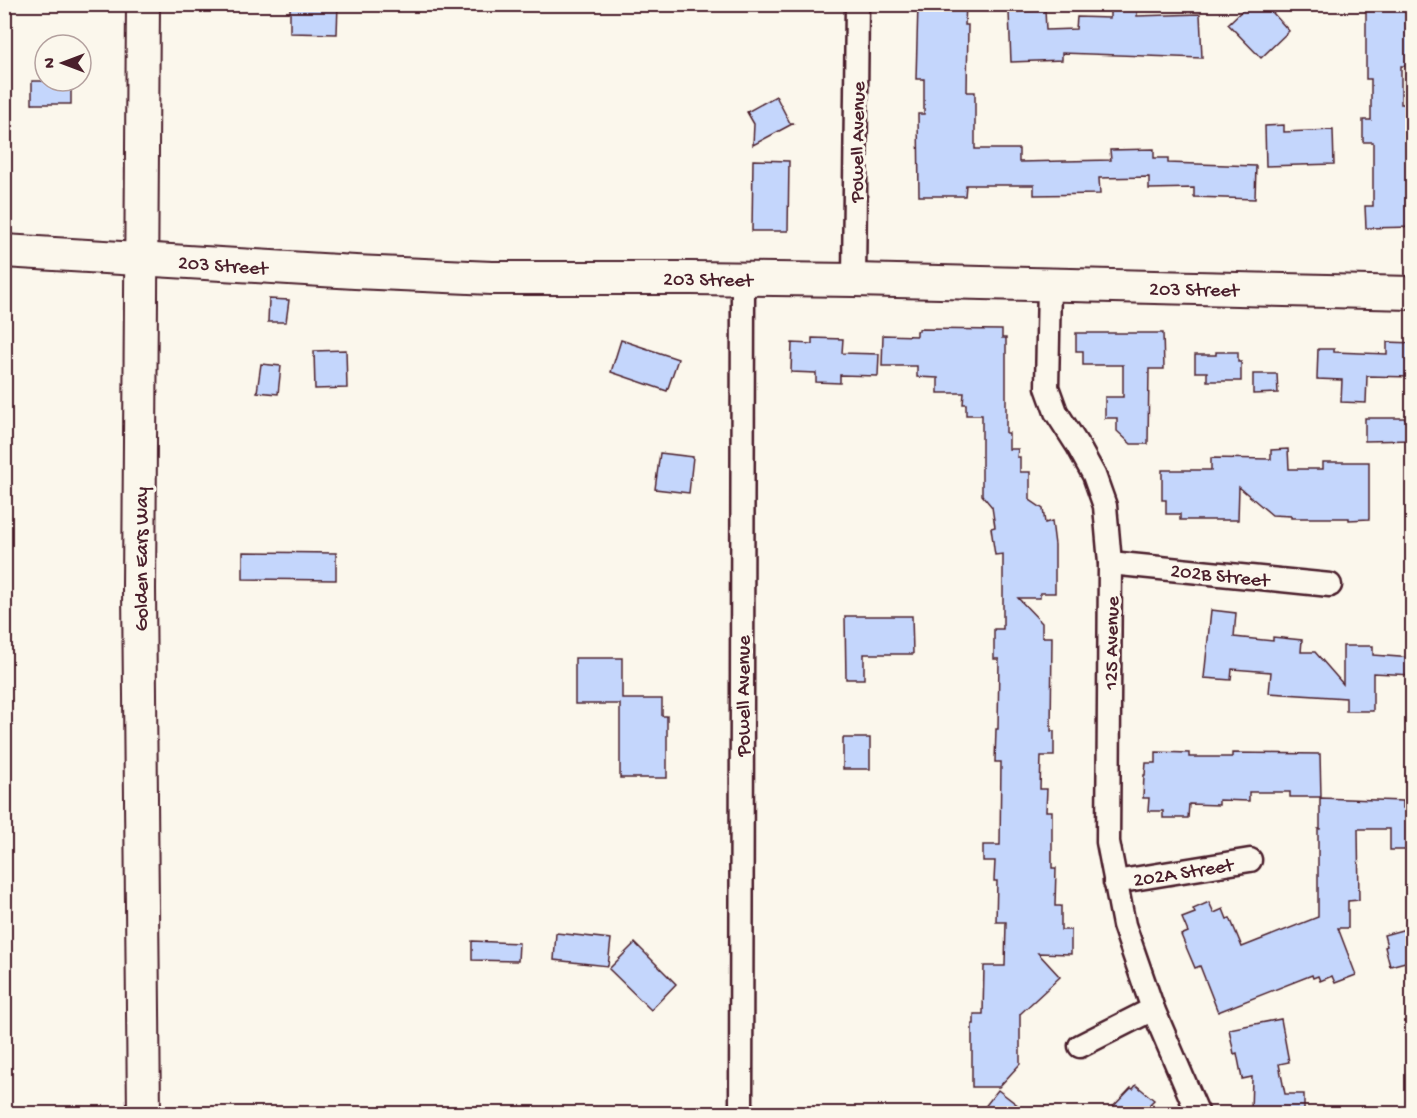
<svg xmlns="http://www.w3.org/2000/svg" width="1417" height="1118" font-family="'Gochi Hand',sans-serif">
	<style>
		.building { fill: #c4d6fc; stroke: #4a1f2b; stroke-width: 1.5 }
		.lines { fill: none; stroke-linecap: round; stroke-linejoin: round }
		.minor-casing { stroke: #4a1f2b; stroke-width: 27 }
		.secondary-casing { stroke: #4a1f2b; stroke-width: 36 }
		.minor { stroke: #fbf7ec; stroke-width: 22 }
		.secondary { stroke: #fbf7ec; stroke-width: 32 }
		.labels { text-anchor: middle; stroke-width: 6; stroke-linejoin: round; paint-order: stroke }
		.street-label { font-size: 20px; fill: #4a1f2b; stroke: #fbf7ec }
	</style>
	<rect width="100%" height="100%" fill="#fbf7ec"/>
	<filter id="ink" filterUnits="userSpaceOnUse"><feTurbulence type="fractalNoise" baseFrequency=".0167" numOctaves="2"/><feDisplacementMap in="SourceGraphic" scale="12" xChannelSelector="R" yChannelSelector="G"/><feConvolveMatrix kernelMatrix="1 2 1 2 8 2 1 2 1" color-interpolation-filters="sRGB"/></filter>
	<g filter="url(#ink)">
		<g class="building">
			<polygon points="290,4 338,4 337,34 290,33"/>
			<polygon points="918,4 966,4 965,25 968,25 967,92 975,92 975,149 1019,149 1019,162 1111,160 1110,150 1154,149 1154,158 1168,158 1168,163 1256,166 1255,199 1194,197 1194,188 1149,189 1149,177 1099,178 1100,194 1034,195 1034,185 966,185 965,196 919,196 918,114 924,114 924,79 916,79"/>
			<polygon points="1249,4 1265,4 1289,31 1261,58 1228,24"/>
			<polygon points="1366,4 1410,4 1409,31 1413,31 1413,66 1401,66 1401,104 1413,104 1413,130 1411,130 1413,227 1366,228 1365,206 1373,206 1373,142 1363,142 1363,120 1371,120 1371,79 1366,79"/>
			<polygon points="1110,9 1137,10 1137,16 1200,14 1202,58 1062,53 1062,60 1011,62 1009,12 1045,10 1046,30 1076,29 1077,17 1110,18"/>
			<rect x="32" y="81" width="39" height="23"/>
			<polygon points="776,96 790,123 794,123 753,145 754,124 747,112"/>
			<polygon points="1284,125 1284,132 1333,130 1334,164 1266,166 1265,126"/>
			<polygon points="753,160 789,161 788,231 752,231"/>
			<polygon points="269,299 289,300 286,322 268,322"/>
			<polygon points="919,329 1002,330 1002,338 1006,338 1006,433 1009,433 1009,449 1018,449 1017,457 1020,457 1020,472 1030,472 1030,500 1043,509 1045,523 1052,521 1055,545 1055,593 1040,593 1040,598 1018,598 1042,623 1042,637 1052,637 1051,731 1054,731 1054,756 1041,756 1040,789 1047,789 1046,811 1052,811 1052,868 1056,868 1055,906 1061,906 1061,930 1071,930 1071,954 1038,953 1060,977 1020,1014 1020,1064 999,1087 972,1087 972,1024 974,1024 974,1014 983,1014 984,966 1005,966 1006,922 996,922 997,881 994,881 995,861 983,861 983,845 1000,845 1001,762 995,762 996,729 998,729 999,659 994,659 994,629 1003,629 1003,554 995,555 991,528 995,527 992,507 982,495 982,415 966,415 966,404 963,404 964,393 938,393 938,378 917,377 917,366 882,366 883,335 917,336 917,331 919,331"/>
			<polygon points="1076,333 1163,333 1164,369 1149,369 1148,444 1131,444 1117,431 1117,418 1105,418 1105,397 1123,397 1123,365 1083,365 1083,351 1076,351"/>
			<polygon points="812,338 843,339 842,353 879,354 878,376 840,375 840,383 816,382 816,373 791,372 792,343 812,344"/>
			<polygon points="621,340 678,359 667,391 611,372"/>
			<polygon points="1387,342 1413,343 1413,377 1367,376 1366,403 1341,402 1342,380 1317,379 1318,349 1334,349 1334,352 1387,354"/>
			<polygon points="346,350 347,388 315,389 314,351"/>
			<polygon points="1216,352 1238,352 1238,362 1241,362 1241,381 1207,381 1207,372 1195,372 1195,355 1216,355"/>
			<polygon points="261,364 281,366 278,394 257,392"/>
			<polygon points="1253,374 1277,374 1278,393 1253,394"/>
			<polygon points="1365,418 1413,418 1413,440 1365,441"/>
			<polygon points="1288,449 1289,469 1323,469 1323,462 1369,462 1369,519 1349,520 1349,518 1291,518 1291,516 1272,515 1239,487 1238,520 1180,520 1180,514 1166,514 1166,500 1162,500 1162,470 1211,470 1211,458 1271,459 1271,450"/>
			<polygon points="660,453 693,457 689,493 655,489"/>
			<polygon points="243,552 336,553 336,580 243,579"/>
			<polygon points="1211,610 1236,613 1234,637 1273,641 1273,637 1302,640 1301,652 1315,652 1343,684 1343,646 1373,646 1373,655 1413,658 1413,675 1373,673 1373,711 1346,711 1346,698 1269,693 1271,672 1232,669 1231,680 1204,678"/>
			<polygon points="845,616 912,616 913,654 864,654 864,679 846,679"/>
			<polygon points="575,658 622,658 622,699 662,699 662,716 667,716 667,778 620,778 620,704 575,704"/>
			<rect x="843" y="738" width="27" height="31"/>
			<polygon points="1156,752 1189,753 1189,757 1232,757 1232,753 1320,754 1321,797 1290,797 1290,792 1249,792 1249,801 1219,800 1219,805 1189,804 1188,818 1163,818 1163,811 1148,811 1149,798 1143,798 1144,775 1145,775 1146,763 1156,763"/>
			<polygon points="1320,798 1403,801 1403,808 1413,808 1413,850 1390,850 1390,829 1358,829 1359,900 1348,901 1348,928 1338,928 1356,975 1335,983 1332,976 1320,981 1318,976 1313,978 1312,975 1218,1012 1200,966 1195,968 1181,935 1188,932 1182,918 1195,913 1193,909 1209,902 1214,913 1223,909 1227,919 1230,918 1242,947 1318,917 1318,829 1320,829"/>
			<polygon points="1413,927 1413,960 1390,966 1385,947 1387,946 1384,935"/>
			<polygon points="556,933 611,939 608,966 554,960"/>
			<polygon points="472,941 519,943 518,961 472,960"/>
			<polygon points="635,943 676,984 651,1010 609,969"/>
			<polygon points="1281,1019 1289,1062 1279,1064 1285,1094 1304,1094 1304,1113 1251,1113 1252,1077 1242,1079 1237,1053 1234,1054 1229,1029"/>
			<polygon points="1136,1085 1154,1100 1150,1104 1161,1113 1107,1113 1131,1088 1133,1089"/>
			<polygon points="998,1090 1028,1113 980,1113"/>
		</g>
		<g class="lines">
			<g class="minor-casing">
				<g id="minor">
					<polyline points="854,280 857,4"/>
					<polyline points="1049,285 1047,387 1056,412 1078,446 1094,475 1105,506 1110,563 1108,842 1124,925 1153,1009 1198,1114"/>
					<polyline points="1110,563 1330,585"/>
					<polyline points="1115,882 1250,860"/>
					<polyline points="1080,1046 1153,1009"/>
					<polyline points="741,1114 743,279"/>
				</g>
			</g>
			<g class="secondary-casing">
				<g id="secondary">
					<polyline points="143,4 139,589 144,1114"/>
					<polyline points="4,251 355,272 492,278 691,278 854,280 1412,293"/>
				</g>
			</g>
			<use href="#minor" class="minor"/>
			<use href="#secondary" class="secondary"/>
		</g>
	</g>
	<g class="labels">
		<g class="street-label">
			<text transform="translate(856 142) rotate(-89)" y="7">Powell Avenue</text>
			<text transform="translate(223 264) rotate(4)" y="7">203 Street</text>
			<text transform="translate(708 278) rotate(1)" y="7">203 Street</text>
			<text transform="translate(1194 288) rotate(1)" y="7">203 Street</text>
			<text transform="translate(140 559) rotate(-90)" y="7">Golden Ears Way</text>
			<text transform="translate(1220 574) rotate(6)" y="7">202B Street</text>
			<text transform="translate(1110 643) rotate(-89)" y="7">125 Avenue</text>
			<text transform="translate(742 696) rotate(-90)" y="7">Powell Avenue</text>
			<text transform="translate(1183 871) rotate(-9)" y="7">202A Street</text>
		</g>
	</g>
	<rect width="1417" height="1118" fill="none" stroke="#fbf7ec" stroke-width="24"/>
	<rect x="12" y="12" width="1393" height="1094" fill="none" stroke="#4a1f2b" stroke-width="2" filter="url(#ink)"/>
	<g transform="translate(63 63) rotate(270)"><circle r="28" fill="#fbf7ec" stroke="#b4a19f" stroke-width="1.5"/>
	<path d="M0-4.5L10 22L0 15L-10 22Z" fill="#4a1f2b"/>
	<text y="-9" font-size="16" font-weight="bold" text-anchor="middle" fill="#4a1f2b">N</text>
	</g>
</svg>
